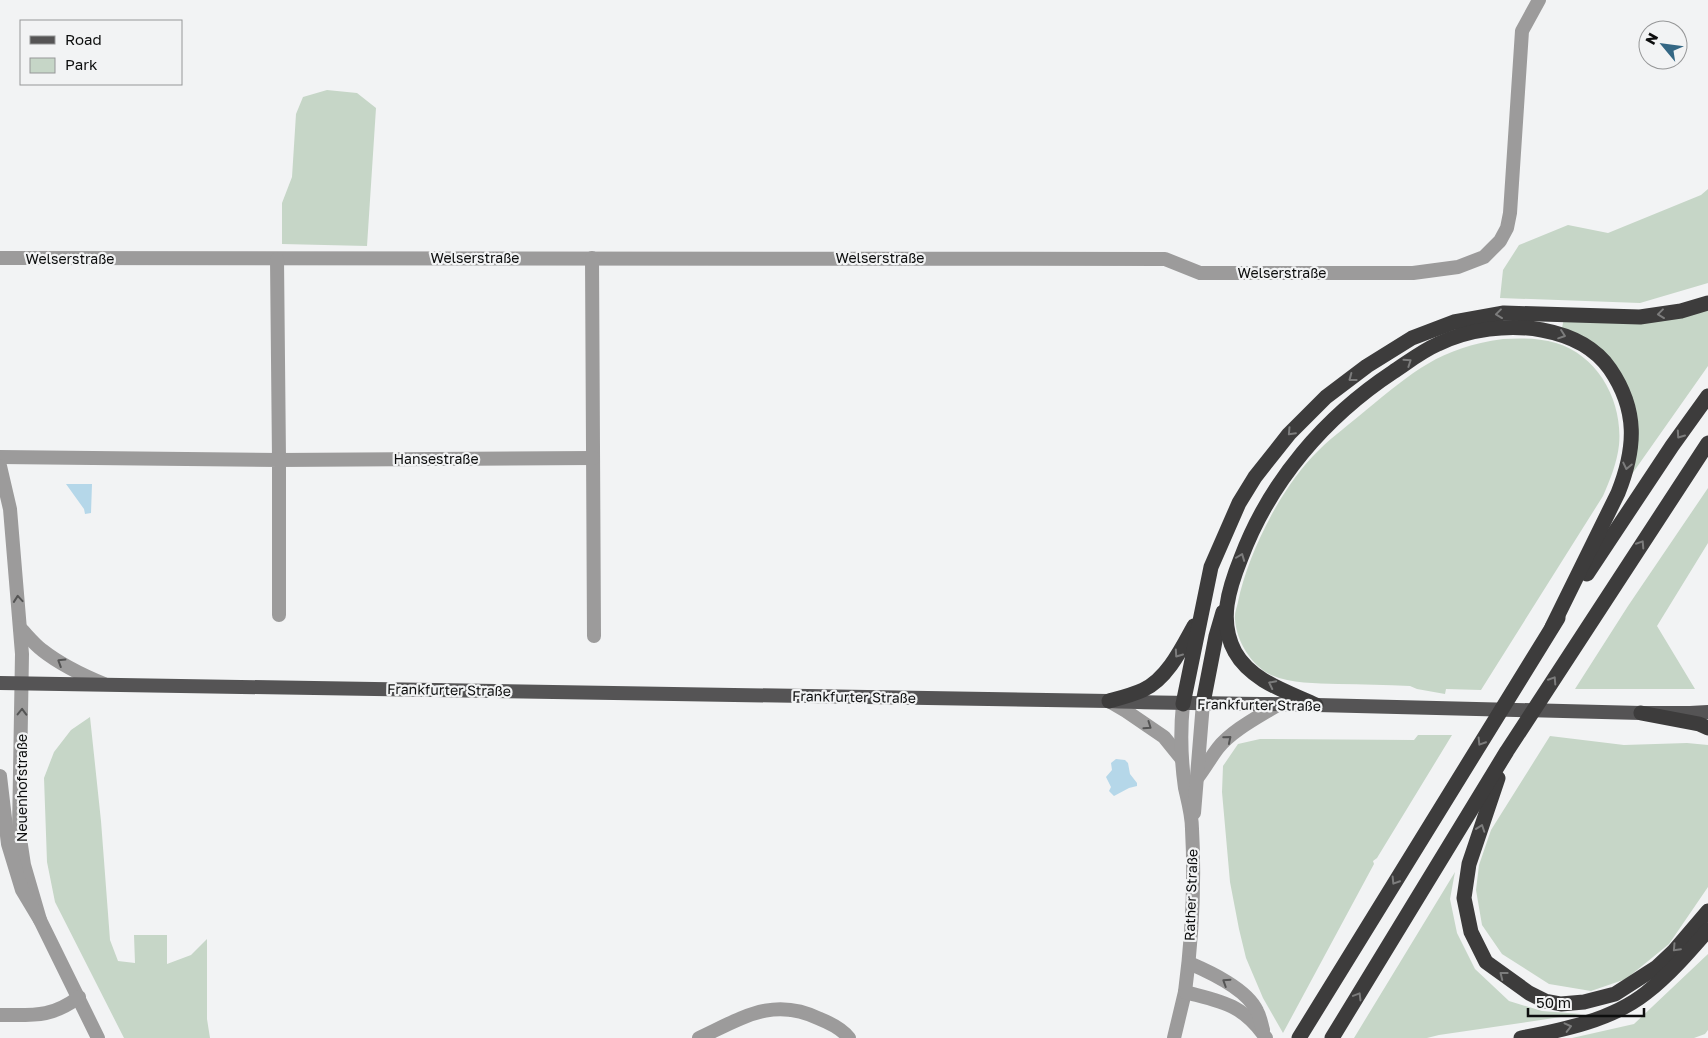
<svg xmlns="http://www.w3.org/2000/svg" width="1708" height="1038" font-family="'Golos Text',sans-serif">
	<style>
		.green { fill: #c6d6c7 }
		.water { fill: #b5d7e9 }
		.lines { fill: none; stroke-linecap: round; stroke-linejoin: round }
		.minor { stroke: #9c9b9b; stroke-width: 14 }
		.tertiary { stroke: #9c9b9b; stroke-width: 14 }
		.primary { stroke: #555455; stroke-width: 14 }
		.motorway { stroke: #3d3c3c; stroke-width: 15 }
		.oneway { stroke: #7c7c7c }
		.oneway2 { stroke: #545454 }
		.labels { text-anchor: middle; stroke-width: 4.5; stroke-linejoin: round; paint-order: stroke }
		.street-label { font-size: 14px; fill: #0d0e0e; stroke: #f2f3f4 }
	</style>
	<rect width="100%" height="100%" fill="#f2f3f4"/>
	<g class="green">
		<polygon points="327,90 357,93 376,108 367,246 282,244 282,203 292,177 296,114 303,97"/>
		<polygon points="1708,189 1708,283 1640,303 1500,298 1503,270 1519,245 1568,225 1608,233 1701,195"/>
		<polygon points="1708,309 1708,366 1632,474 1631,473 1632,399 1562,328 1564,318"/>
		<path d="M 1503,339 C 1521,338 1539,338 1556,343 C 1599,356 1623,402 1619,445 C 1617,463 1610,480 1603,496 L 1481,690 L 1446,689 L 1445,694 L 1417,689 L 1410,686 C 1386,685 1362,684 1338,684 C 1315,683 1292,684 1271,675 C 1251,665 1237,642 1235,620 C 1234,614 1237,607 1238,602 C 1248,553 1282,485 1319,450 C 1333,436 1350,424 1365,411 C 1414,371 1439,348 1503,339 Z"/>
		<polygon points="1708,488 1708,543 1657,626 1695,689 1575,689 1628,606"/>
		<polygon points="90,717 101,821 110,940 118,961 135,963 134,935 167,935 167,964 191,955 207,939 207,1019 210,1038 124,1038 55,902 47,862 44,778 54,752 71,730"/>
		<polygon points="1418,735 1452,735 1377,858 1373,861 1374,864 1283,1033 1263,998 1246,958 1239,929 1230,882 1222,792 1223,766 1238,744 1260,739 1414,740"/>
		<polygon points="1550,736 1624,745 1687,743 1708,745 1708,887 1669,944 1626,979 1591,991 1549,984 1502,954 1482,925 1476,890 1479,865 1491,830"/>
		<polygon points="1455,872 1450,899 1457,933 1475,969 1509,1001 1542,1011 1581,1014 1439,1035 1427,1038 1354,1038"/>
		<polygon points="1708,954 1708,1030 1705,1034 1694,1038 1572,1038 1634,1024"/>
	</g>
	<g class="water">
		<polygon points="66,484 92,484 91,513 85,514 84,509"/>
		<polygon points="1116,759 1125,760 1128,763 1130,774 1137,783 1137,786 1129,788 1114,796 1109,791 1111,787 1106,777 1112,770 1111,763"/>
	</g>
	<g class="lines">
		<g class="minor">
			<polyline points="0,258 1165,259 1200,273 1413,273 1458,267 1484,257 1500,241 1507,228 1510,213 1522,31 1539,0"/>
			<polyline points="592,258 594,636"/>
			<polyline points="277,259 279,460 593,458"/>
			<polyline points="0,457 279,460 279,615"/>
			<polyline points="0,466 10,509 22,654 19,832 24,865 40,920"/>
			<path d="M 20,628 C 27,635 34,644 42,650 C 61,665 82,675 104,684"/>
			<polyline points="0,776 8,844 22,890 40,920 98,1038"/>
			<path d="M 0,1015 C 33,1015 51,1018 79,997"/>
			<path d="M 699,1038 C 742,1018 773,996 820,1019 C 830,1023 842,1029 849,1038"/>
			<polyline points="1174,1038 1185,992"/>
		</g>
		<g class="tertiary">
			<polyline points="1109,701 1126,711 1164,737 1181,758"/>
			<path d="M 1183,704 C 1180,733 1181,760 1185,788 C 1188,801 1192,815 1192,829 C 1195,883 1192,939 1185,992 C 1222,1002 1243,1004 1266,1038"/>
			<path d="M 1198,777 C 1205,768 1211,757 1218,748 C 1232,730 1260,716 1279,704"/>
			<polyline points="1194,813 1203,703"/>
			<path d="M 1189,963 C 1210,972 1247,989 1257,1011 C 1260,1016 1261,1023 1263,1030"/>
		</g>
		<path class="primary" d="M 0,683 L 1109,701 C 1178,704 1247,703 1317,705 C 1425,708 1533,711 1641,713 L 1690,713 L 1708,712"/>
		<g class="motorway">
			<polyline points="1587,574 1672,446 1708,396"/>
			<path d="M 1109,701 C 1120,698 1132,695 1143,690 C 1167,679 1182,648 1194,626"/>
			<polyline points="1203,703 1216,636 1223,612"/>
			<polyline points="1183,704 1211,567 1239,503 1255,477 1289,434 1326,397 1367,366 1412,338 1454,322 1504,313 1640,317 1681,311 1708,303"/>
			<path d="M 1316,705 C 1288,692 1251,681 1235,652 C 1218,621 1229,588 1241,558 C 1270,481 1325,417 1393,372 C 1408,362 1422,351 1438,344 C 1469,329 1508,324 1542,330 C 1569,335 1594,346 1610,369 C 1638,410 1636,448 1618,493 L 1552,627"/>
			<polyline points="1641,713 1699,724 1708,728"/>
			<polyline points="1498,778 1469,864 1464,898 1471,932 1486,962 1529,993 1545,1001 1561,1004 1584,1002 1615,994 1657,967 1673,952 1708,911"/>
			<polyline points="1299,1038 1558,618"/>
			<polyline points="1332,1038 1507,751 1708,443"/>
			<path d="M 1521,1038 C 1563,1030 1612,1020 1646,993 C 1669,975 1689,952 1708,930"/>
		</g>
	</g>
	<defs><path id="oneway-chevron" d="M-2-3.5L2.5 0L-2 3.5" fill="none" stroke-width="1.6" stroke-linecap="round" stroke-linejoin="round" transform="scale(1.25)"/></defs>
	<g class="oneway">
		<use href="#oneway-chevron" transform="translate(1499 314) rotate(173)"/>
		<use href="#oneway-chevron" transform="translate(1661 314) rotate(173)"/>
		<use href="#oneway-chevron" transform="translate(1562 335) rotate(19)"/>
		<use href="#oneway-chevron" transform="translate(1408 362) rotate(-34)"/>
		<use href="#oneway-chevron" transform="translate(1352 378) rotate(143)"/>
		<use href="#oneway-chevron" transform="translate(1291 432) rotate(133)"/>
		<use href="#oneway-chevron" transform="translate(1680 435) rotate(125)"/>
		<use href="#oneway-chevron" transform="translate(1627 466) rotate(102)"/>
		<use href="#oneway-chevron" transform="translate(1641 544) rotate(-57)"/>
		<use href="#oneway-chevron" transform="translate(1241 557) rotate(-69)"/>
		<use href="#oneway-chevron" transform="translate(1178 654) rotate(125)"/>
		<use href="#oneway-chevron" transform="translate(1553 680) rotate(-57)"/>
		<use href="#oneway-chevron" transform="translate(1272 684) rotate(-153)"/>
		<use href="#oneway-chevron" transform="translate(1481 742) rotate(122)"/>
		<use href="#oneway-chevron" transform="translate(1481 828) rotate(-71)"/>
		<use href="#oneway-chevron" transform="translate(1395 881) rotate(122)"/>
		<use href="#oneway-chevron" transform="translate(1676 948) rotate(133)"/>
		<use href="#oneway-chevron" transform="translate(1503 975) rotate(-142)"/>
		<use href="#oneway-chevron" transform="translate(1358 996) rotate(-59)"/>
		<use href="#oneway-chevron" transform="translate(1568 1027) rotate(-14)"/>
	</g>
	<g class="oneway2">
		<use href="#oneway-chevron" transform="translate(18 599) rotate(-95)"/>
		<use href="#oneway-chevron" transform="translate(61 662) rotate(-148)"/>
		<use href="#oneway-chevron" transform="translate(22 712) rotate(-89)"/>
		<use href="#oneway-chevron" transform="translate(1148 726) rotate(35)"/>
		<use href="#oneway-chevron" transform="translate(1228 739) rotate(-40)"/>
		<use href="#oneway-chevron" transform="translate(1226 982) rotate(-147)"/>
	</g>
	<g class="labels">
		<g class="street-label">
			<text x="475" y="263">Welserstraße</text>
			<text x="880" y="263">Welserstraße</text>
			<text x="70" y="264">Welserstraße</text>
			<text x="1282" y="278">Welserstraße</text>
			<text x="436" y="464">Hansestraße</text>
			<text transform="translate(449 690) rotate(1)" y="5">Frankfurter Straße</text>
			<text transform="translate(854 697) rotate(1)" y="5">Frankfurter Straße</text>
			<text transform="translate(1259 705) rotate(1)" y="5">Frankfurter Straße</text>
			<text transform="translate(22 788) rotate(-90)" y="5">Neuenhofstraße</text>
			<text transform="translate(1191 895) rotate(-88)" y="5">Rather Straße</text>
		</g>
	</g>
	<rect x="20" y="20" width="162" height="65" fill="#f2f3f4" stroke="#969798"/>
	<rect x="30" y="36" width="25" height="8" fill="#555455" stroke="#969798"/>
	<text x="65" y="45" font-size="15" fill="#0d0e0e">Road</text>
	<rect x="30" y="58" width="25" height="15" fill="#c6d6c7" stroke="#969798"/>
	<text x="65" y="70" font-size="15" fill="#0d0e0e">Park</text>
	<g transform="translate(1663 45) rotate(299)"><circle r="24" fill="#f2f3f4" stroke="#969798"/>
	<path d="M0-4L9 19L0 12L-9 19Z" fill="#346784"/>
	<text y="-8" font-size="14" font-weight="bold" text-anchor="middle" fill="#0d0e0e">N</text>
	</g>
	<path d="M1528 1008v8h116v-8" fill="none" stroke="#0d0e0e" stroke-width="2.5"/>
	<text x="1536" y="1008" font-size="15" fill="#0d0e0e" stroke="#f2f3f4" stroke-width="4" paint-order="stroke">50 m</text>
</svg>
